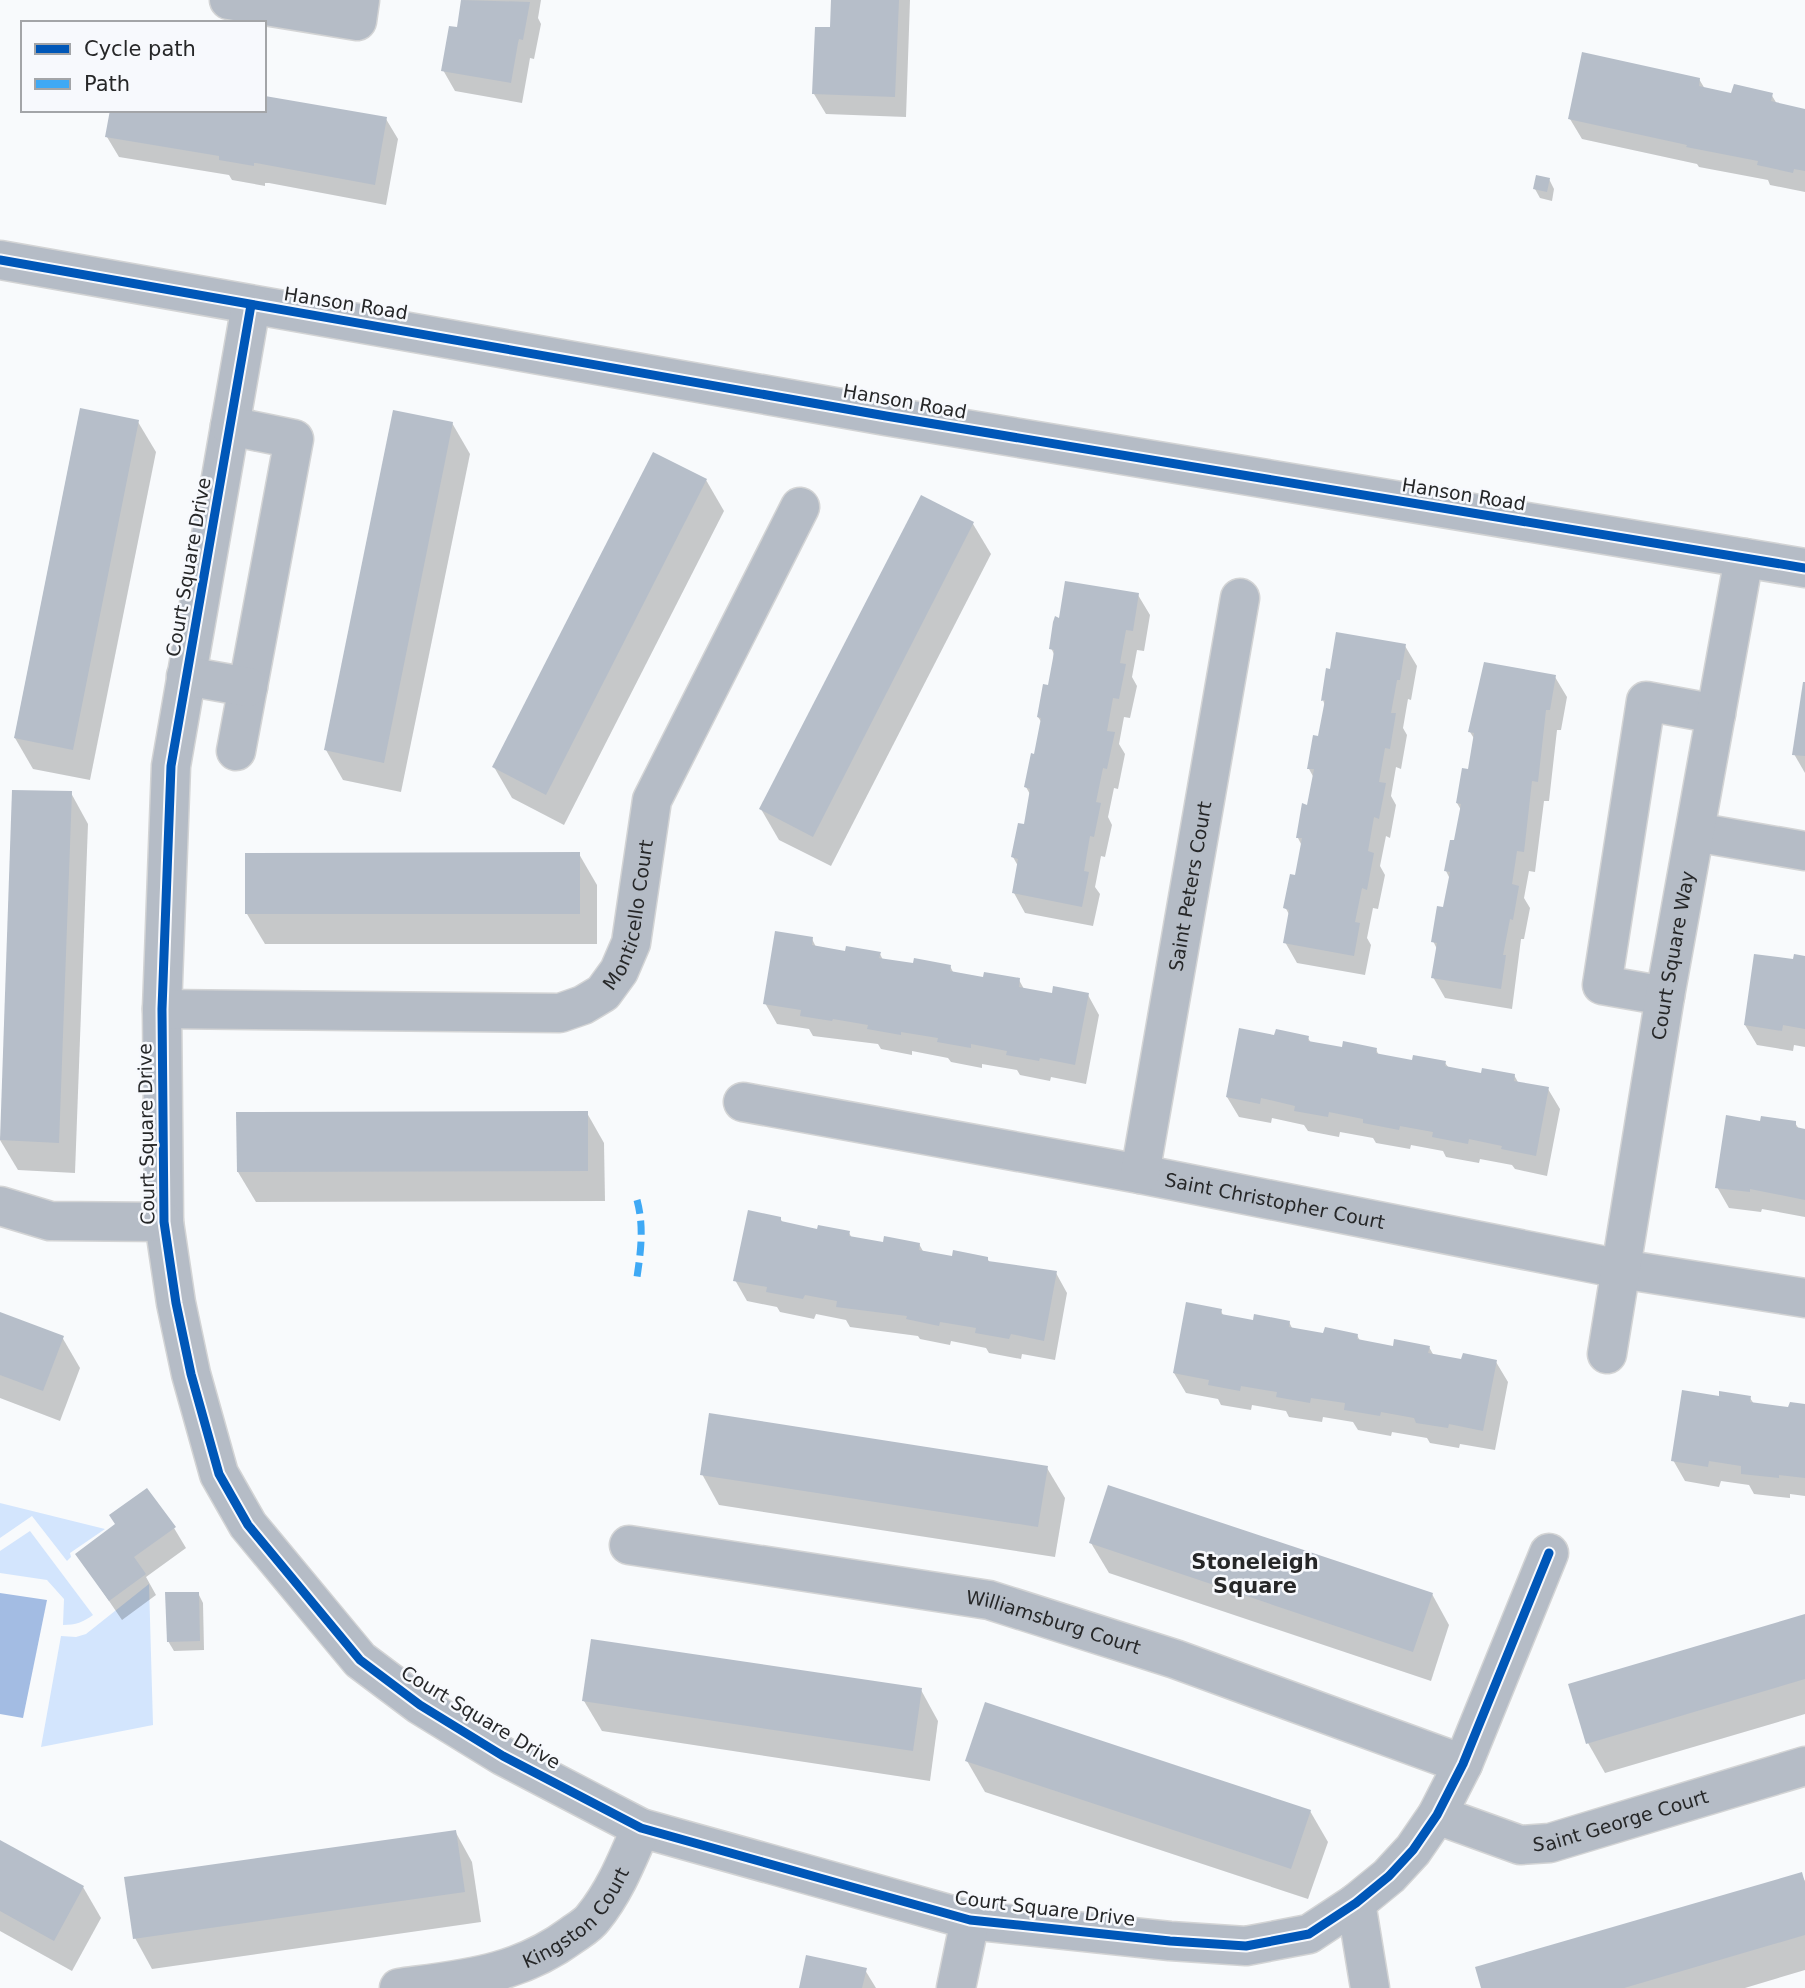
<svg xmlns="http://www.w3.org/2000/svg" width="1805" height="1988" font-family="'DejaVu Sans',sans-serif">
	<style>
		.green { fill: #d3e5fd }
		.water { fill: #a3bce3 }
		.shadow { fill: #0003 }
		.building { fill: #b6bec9 }
		.lines { fill: none; stroke-linecap: round; stroke-linejoin: round }
		.minor-casing { stroke: #d3d4d5; stroke-width: 41 }
		.minor { stroke: #b5bcc6; stroke-width: 38 }
		.quiet { stroke: #3fa9f5; stroke-width: 7; stroke-dasharray: 14 7; stroke-linecap: butt }
		.cycleway-casing { stroke: #f7f9fd; stroke-width: 13 }
		.cycleway { stroke: #0057b8; stroke-width: 9 }
		.labels { text-anchor: middle; stroke-width: 5; stroke-linejoin: round; paint-order: stroke }
		.street-label { font-size: 19px; fill: #262728; stroke: #f7f9fd }
		.neighbourhood-label { font-size: 21px; font-weight: bold; fill: #262728; stroke: #f7f9fd }
	</style>
	<rect width="100%" height="100%" fill="#f8fafc"/>
	<g class="green">
		<polygon points="0,1503 105,1529 70,1553 71,1557 67,1561 32,1516 0,1538"/>
		<path d="M 30,1531 L 93,1615 C 83,1622 76,1625 63,1625 L 64,1599 L 47,1580 L 0,1573 L 0,1551 Z"/>
		<polygon points="149,1584 153,1725 41,1747 61,1636 76,1637 86,1634"/>
	</g>
	<polygon class="water" points="0,1593 47,1600 23,1718 0,1714"/>
	<g class="shadow">
		<polygon points="463,0 541,0 538,18 541,24 534,59 530,58 529,64 522,103 455,91 443,70 458,29"/>
		<polygon points="833,0 910,0 906,117 826,114 814,94 832,29"/>
		<polygon points="1699,79 1705,89 1733,95 1771,94 1777,104 1805,110 1805,192 1770,185 1768,180 1699,167 1697,164 1582,139 1570,119"/>
		<polygon points="264,106 386,119 398,139 386,205 269,183 265,183 265,186 232,180 229,175 119,157 107,137 264,110"/>
		<polygon points="1549,179 1554,189 1552,201 1540,198 1535,189"/>
		<polygon points="138,422 156,452 90,780 33,769 15,738"/>
		<polygon points="452,423 470,454 401,792 343,780 326,750"/>
		<polygon points="706,480 724,511 564,825 512,798 494,767"/>
		<polygon points="921,497 973,524 991,554 831,866 779,840 761,809"/>
		<polygon points="1138,595 1150,615 1144,651 1137,650 1132,677 1137,686 1130,718 1124,717 1119,744 1125,754 1118,789 1114,788 1108,817 1112,825 1105,857 1101,856 1095,887 1100,894 1093,926 1025,913 1014,893 1018,866 1013,857 1025,826 1031,796 1026,787 1035,756 1042,723 1038,717 1049,687 1055,656 1051,648"/>
		<polygon points="1405,646 1417,666 1411,700 1408,699 1403,728 1407,735 1401,769 1396,767 1391,796 1396,805 1390,838 1386,836 1380,866 1385,875 1378,909 1373,908 1367,938 1371,945 1365,975 1297,963 1285,942 1290,916 1285,907 1296,878 1302,846 1298,838 1308,807 1314,778 1309,769 1320,738 1325,706 1323,700"/>
		<polygon points="1555,677 1567,697 1561,730 1557,730 1549,801 1544,801 1535,872 1529,871 1524,898 1530,908 1524,939 1521,939 1512,1009 1445,998 1433,977 1437,949 1433,941 1445,909 1450,879 1446,871 1456,842 1461,810 1457,803 1469,771 1475,740 1470,732"/>
		<polygon points="1805,685 1805,773 1794,754"/>
		<polygon points="71,793 88,824 75,1173 18,1170 0,1140"/>
		<polygon points="579,854 597,885 597,944 265,944 247,914"/>
		<polygon points="812,939 816,947 846,953 880,954 883,960 914,965 950,966 954,974 984,979 1019,980 1024,989 1054,995 1088,995 1099,1015 1086,1084 1051,1077 1050,1081 1020,1075 1017,1070 982,1064 982,1068 951,1062 948,1058 912,1051 912,1055 881,1049 878,1044 813,1036 809,1029 777,1024 765,1003"/>
		<polygon points="1805,958 1805,1047 1794,1045 1793,1051 1757,1045 1745,1025 1794,961"/>
		<polygon points="1275,1037 1308,1038 1311,1043 1343,1049 1376,1049 1379,1056 1413,1062 1445,1063 1449,1068 1483,1075 1514,1075 1519,1084 1548,1089 1560,1109 1547,1176 1515,1169 1512,1165 1480,1159 1479,1163 1446,1157 1443,1151 1411,1145 1410,1149 1376,1143 1373,1138 1340,1132 1339,1137 1308,1131 1304,1125 1272,1118 1271,1123 1239,1117 1227,1097"/>
		<polygon points="587,1113 604,1143 605,1201 256,1202 238,1172"/>
		<polygon points="1761,1123 1795,1123 1799,1129 1805,1130 1805,1217 1762,1209 1761,1212 1729,1208 1717,1187"/>
		<polygon points="780,1218 783,1223 819,1231 849,1233 852,1238 884,1244 919,1244 924,1253 954,1258 987,1258 990,1263 1056,1273 1067,1293 1055,1360 1022,1354 1021,1359 989,1353 986,1348 951,1341 950,1345 920,1339 918,1336 850,1327 846,1320 816,1314 814,1319 780,1312 777,1307 747,1301 735,1280"/>
		<polygon points="1221,1311 1224,1317 1255,1322 1289,1322 1293,1330 1325,1335 1357,1335 1360,1341 1395,1348 1429,1347 1434,1356 1462,1361 1496,1362 1508,1382 1495,1450 1460,1444 1459,1448 1430,1443 1427,1438 1392,1432 1391,1436 1358,1430 1353,1422 1323,1417 1322,1422 1289,1417 1286,1411 1252,1405 1251,1410 1221,1405 1218,1399 1186,1393 1174,1373"/>
		<polygon points="0,1313 62,1337 80,1368 60,1421 0,1398"/>
		<polygon points="1720,1398 1750,1398 1754,1404 1790,1409 1805,1406 1805,1496 1790,1494 1790,1498 1754,1494 1749,1485 1721,1481 1719,1487 1685,1481 1673,1460"/>
		<polygon points="1047,1468 1065,1498 1055,1557 719,1505 702,1474"/>
		<polygon points="174,1528 186,1548 146,1577 156,1595 122,1620 77,1554"/>
		<polygon points="1091,1543 1432,1594 1449,1625 1431,1681 1109,1573"/>
		<polygon points="198,1593 203,1603 204,1650 174,1651 168,1641"/>
		<polygon points="1805,1616 1805,1714 1605,1773 1588,1743"/>
		<polygon points="921,1690 938,1721 930,1781 602,1731 584,1701"/>
		<polygon points="967,1761 1310,1811 1328,1842 1308,1899 985,1792"/>
		<polygon points="455,1831 472,1862 481,1922 152,1969 135,1938"/>
		<polygon points="0,1842 83,1887 101,1918 72,1971 0,1931"/>
		<polygon points="1801,1874 1805,1881 1805,1970 1745,1988 1483,1988"/>
		<polygon points="865,1970 876,1988 801,1988"/>
	</g>
	<g class="building">
		<polygon points="461,0 530,2 523,40 519,39 518,43 511,83 441,71 449,26 457,27"/>
		<polygon points="831,0 899,0 895,97 812,94 815,27 830,27"/>
		<polygon points="1582,52 1700,78 1699,86 1731,93 1734,84 1773,93 1771,101 1805,109 1805,171 1794,169 1793,173 1757,165 1758,161 1686,147 1687,145 1568,119"/>
		<polygon points="265,96 387,117 375,185 256,163 254,163 254,166 219,160 219,156 105,137 110,110 264,110"/>
		<polygon points="1536,175 1550,178 1547,192 1533,189"/>
		<polygon points="80,408 139,420 73,750 14,738"/>
		<polygon points="393,410 453,422 384,763 324,750"/>
		<polygon points="653,452 707,479 546,795 492,767"/>
		<polygon points="921,495 974,522 813,837 759,809"/>
		<polygon points="1065,581 1139,593 1133,631 1126,630 1120,663 1126,664 1119,699 1113,698 1107,731 1115,732 1107,769 1103,768 1096,802 1101,803 1094,837 1090,836 1084,871 1089,872 1082,907 1012,893 1018,859 1011,857 1018,823 1024,824 1030,789 1024,787 1031,753 1034,754 1041,718 1037,717 1043,684 1048,685 1053,658 1054,650 1049,649 1053,622 1055,616 1059,618"/>
		<polygon points="1336,632 1406,644 1400,680 1397,680 1391,713 1396,713 1390,749 1385,748 1379,782 1386,783 1379,819 1374,817 1368,851 1374,853 1367,890 1362,888 1355,922 1360,923 1354,956 1283,943 1289,910 1283,908 1290,874 1295,875 1302,838 1296,838 1302,803 1307,805 1314,769 1307,769 1313,735 1318,736 1325,700 1321,701 1326,668 1330,669"/>
		<polygon points="1484,662 1556,675 1550,710 1546,710 1538,782 1532,781 1524,852 1517,851 1512,884 1519,886 1513,920 1510,919 1503,955 1506,955 1501,989 1431,978 1437,943 1431,942 1437,906 1443,907 1450,872 1444,871 1450,840 1454,840 1461,804 1456,803 1462,768 1468,769 1474,733 1468,732"/>
		<polygon points="1803,682 1805,682 1805,756 1792,755"/>
		<polygon points="12,790 72,791 59,1143 0,1140"/>
		<polygon points="580,852 580,914 245,914 245,853"/>
		<polygon points="775,931 813,937 812,945 845,951 846,946 881,952 879,958 913,963 914,958 951,965 950,971 983,977 984,972 1020,978 1019,987 1052,993 1053,986 1089,993 1075,1065 1040,1058 1039,1061 1006,1055 1007,1051 971,1044 971,1048 937,1042 938,1038 901,1032 901,1035 867,1029 868,1025 833,1019 832,1021 800,1016 801,1010 763,1004"/>
		<polygon points="1754,954 1793,959 1794,954 1805,956 1805,1029 1783,1025 1782,1031 1744,1025"/>
		<polygon points="1239,1028 1274,1035 1276,1029 1309,1036 1308,1041 1342,1047 1343,1041 1377,1048 1376,1053 1380,1054 1412,1060 1413,1055 1446,1061 1445,1066 1481,1073 1482,1068 1515,1074 1514,1081 1549,1087 1536,1156 1501,1149 1502,1146 1469,1139 1468,1144 1432,1137 1433,1132 1400,1126 1399,1130 1363,1123 1363,1119 1329,1112 1328,1117 1294,1111 1295,1106 1261,1098 1260,1104 1226,1097"/>
		<polygon points="588,1111 588,1171 237,1172 236,1112"/>
		<polygon points="1726,1115 1760,1121 1761,1116 1796,1121 1796,1127 1805,1129 1805,1200 1750,1189 1750,1192 1715,1188"/>
		<polygon points="748,1210 781,1217 781,1221 817,1229 818,1225 850,1231 849,1236 883,1242 884,1236 920,1243 919,1250 952,1256 953,1250 988,1257 988,1261 1057,1271 1044,1341 1011,1334 1009,1339 975,1333 976,1328 940,1322 939,1326 906,1319 907,1316 836,1307 837,1301 805,1295 803,1299 766,1292 767,1287 733,1281"/>
		<polygon points="1186,1302 1222,1309 1221,1314 1253,1320 1254,1314 1290,1321 1289,1327 1323,1333 1325,1327 1358,1334 1357,1339 1393,1346 1394,1339 1430,1346 1428,1353 1461,1359 1463,1353 1497,1360 1483,1431 1449,1424 1448,1428 1416,1423 1414,1418 1381,1412 1380,1416 1344,1410 1345,1403 1311,1398 1310,1403 1276,1397 1277,1392 1241,1386 1240,1391 1208,1385 1209,1380 1173,1373"/>
		<polygon points="0,1312 64,1336 43,1391 0,1375"/>
		<polygon points="1682,1390 1719,1396 1719,1391 1751,1396 1750,1402 1788,1407 1790,1402 1805,1404 1805,1478 1779,1475 1779,1478 1741,1474 1741,1466 1709,1461 1708,1467 1671,1461"/>
		<polygon points="709,1413 1048,1466 1038,1527 700,1475"/>
		<polygon points="1108,1485 1433,1593 1413,1652 1089,1543"/>
		<polygon points="147,1488 176,1527 134,1557 146,1574 109,1601 75,1554 115,1524 109,1515"/>
		<polygon points="165,1592 199,1592 200,1641 167,1642"/>
		<polygon points="1805,1614 1805,1679 1586,1744 1568,1684"/>
		<polygon points="591,1639 922,1688 913,1751 582,1701"/>
		<polygon points="985,1702 1311,1810 1291,1869 965,1761"/>
		<polygon points="456,1830 465,1892 133,1939 124,1877"/>
		<polygon points="0,1840 84,1886 54,1941 0,1911"/>
		<polygon points="1802,1872 1805,1883 1805,1935 1624,1988 1481,1988 1475,1967"/>
		<polygon points="806,1955 867,1968 862,1988 799,1988"/>
	</g>
	<g class="lines">
		<g class="minor-casing">
			<g id="minor">
				<polyline points="229,0 357,21 360,0"/>
				<polyline points="0,260 886,416 1805,568"/>
				<polyline points="251,305 171,766 162,1009 164,1222 176,1303 191,1374 219,1474 248,1525 360,1660 420,1705 503,1756 641,1828 970,1920 1170,1941 1246,1946 1309,1934 1356,1903 1389,1876 1413,1850 1437,1815 1463,1764 1549,1553"/>
				<polyline points="230,426 294,439 236,751"/>
				<polyline points="186,676 248,687"/>
				<polyline points="1695,832 1805,851"/>
				<polyline points="1665,996 1602,985 1646,701 1716,714"/>
				<path id="s1" d="M 162,1009 L 560,1013 L 583,1005 L 603,993 L 619,971 L 631,943 L 652,800 L 800,507"/>
				<path id="s2" d="M 743,1102 L 1140,1174 L 1621,1269 L 1805,1298"/>
				<path id="s3" d="M 1140,1174 L 1240,598"/>
				<polyline points="0,1206 50,1221 164,1222"/>
				<path id="s4" d="M 1607,1354 L 1665,996 L 1744,558"/>
				<path id="s5" d="M 629,1545 L 989,1600 L 1175,1659 L 1463,1764"/>
				<path id="s6" d="M 1437,1815 L 1520,1845 L 1550,1843 L 1805,1766"/>
				<polyline points="1356,1903 1370,1988"/>
				<path id="s7" d="M 399,1988 C 464,1979 518,1975 572,1935 C 579,1930 588,1925 593,1918 C 615,1891 627,1860 641,1828"/>
				<polyline points="956,1988 970,1920"/>
			</g>
		</g>
		<use href="#minor" class="minor"/>
		<path class="quiet" d="M 637,1200 C 644,1226 641,1250 637,1277"/>
		<g class="cycleway-casing">
			<g id="cycleway">
				<polyline points="0,260 886,416 1805,568"/>
				<polyline points="251,305 171,766 162,1009 164,1222 176,1303 191,1374 219,1474 248,1525 360,1660 420,1705 503,1756 641,1828 970,1920 1170,1941 1246,1946 1309,1934 1356,1903 1389,1876 1413,1850 1437,1815 1463,1764 1549,1553"/>
			</g>
		</g>
		<use href="#cycleway" class="cycleway"/>
	</g>
	<g class="labels">
		<g class="street-label">
			<text transform="translate(346 303) rotate(9)" y="7">Hanson Road</text>
			<text transform="translate(905 401) rotate(10)" y="7">Hanson Road</text>
			<text transform="translate(1464 494) rotate(9)" y="7">Hanson Road</text>
			<text transform="translate(188 567) rotate(-80)" y="7">Court Square Drive</text>
			<text dy="7" stroke="none"><textPath href="#s3" startOffset="292">Saint Peters Court</textPath></text>
			<text dy="7" stroke="none"><textPath href="#s1" startOffset="530">Monticello Court</textPath></text>
			<text dy="7" stroke="none"><textPath href="#s4" startOffset="404">Court Square Way</textPath></text>
			<text transform="translate(146 1134) rotate(-91)" y="7">Court Square Drive</text>
			<text dy="7" stroke="none"><textPath href="#s2" startOffset="541">Saint Christopher Court</textPath></text>
			<text dy="7" stroke="none"><textPath href="#s5" startOffset="432">Williamsburg Court</textPath></text>
			<text transform="translate(481 1717) rotate(31)" y="7">Court Square Drive</text>
			<text dy="7" stroke="none"><textPath href="#s6" startOffset="192">Saint George Court</textPath></text>
			<text transform="translate(1045 1908) rotate(7)" y="7">Court Square Drive</text>
			<text dy="7" stroke="none"><textPath href="#s7" startOffset="198">Kingston Court</textPath></text>
		</g>
		<g class="neighbourhood-label">
			<text x="1255" y="1569">Stoneleigh<tspan x="1255" dy="24">Square</tspan></text>
		</g>
	</g>
	<rect x="21" y="21" width="245" height="91" fill="#f7f9fd" stroke="#a3a5a8" stroke-width="2"/>
	<rect x="35" y="44" width="35" height="10" fill="#0057b8" stroke="#a3a5a8" stroke-width="2"/>
	<text x="84" y="56" font-size="21" fill="#262728">Cycle path</text>
	<rect x="35" y="79" width="35" height="10" fill="#3fa9f5" stroke="#a3a5a8" stroke-width="2"/>
	<text x="84" y="91" font-size="21" fill="#262728">Path</text>
</svg>
